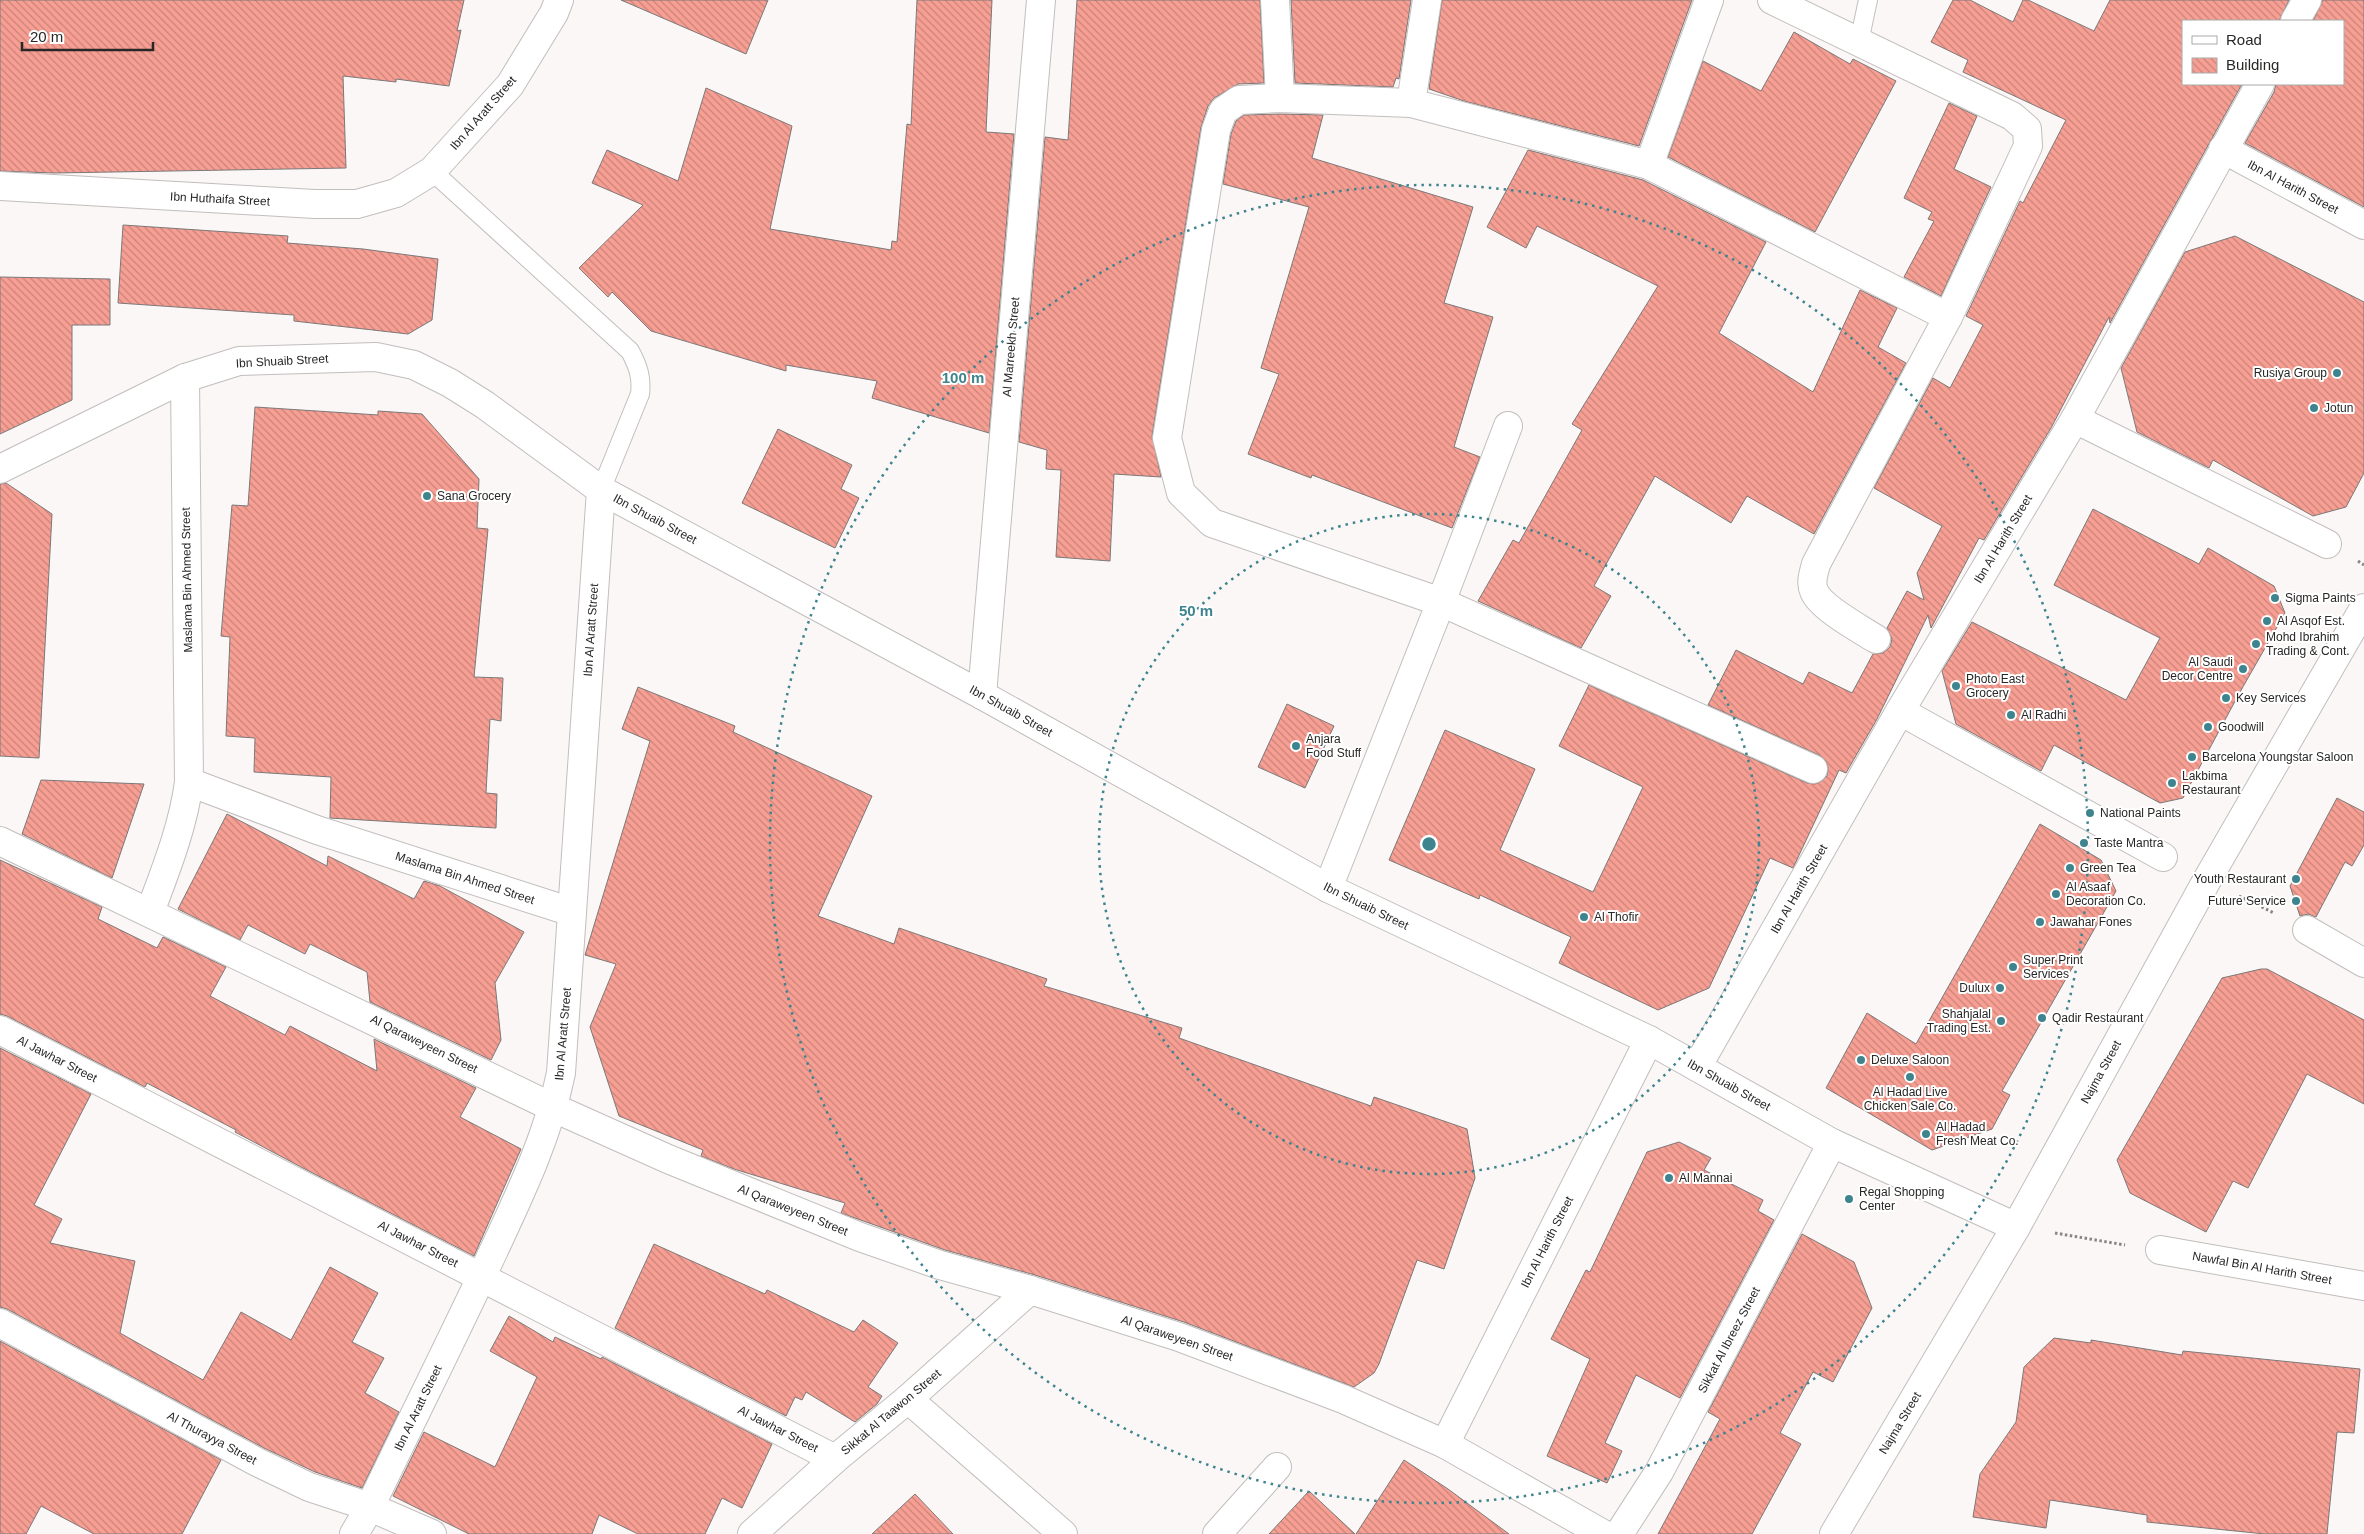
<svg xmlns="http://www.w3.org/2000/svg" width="2364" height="1534" font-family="Arial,sans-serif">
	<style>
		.building { fill: url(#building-back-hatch); stroke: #7c7878 }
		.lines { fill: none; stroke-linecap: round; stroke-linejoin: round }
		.lane-casing { stroke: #c2bebd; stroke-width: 20 }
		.street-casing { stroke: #c2bebd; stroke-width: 30 }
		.secondary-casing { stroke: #c2bebd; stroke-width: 30 }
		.path { stroke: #888685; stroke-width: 3; stroke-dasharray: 2.5 2.5; stroke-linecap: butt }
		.lane { stroke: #fff; stroke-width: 18 }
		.street { stroke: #fff; stroke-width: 28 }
		.secondary { stroke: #fff; stroke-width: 28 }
		.ring { fill: none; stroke: #3e848e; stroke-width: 2.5; stroke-dasharray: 2.5 5 }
		.poi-dot { fill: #3e848e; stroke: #fff; stroke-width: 2 }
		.labels { text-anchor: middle; stroke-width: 4; stroke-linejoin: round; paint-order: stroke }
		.street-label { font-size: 12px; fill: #282726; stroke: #fff }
		.poi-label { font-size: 12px; fill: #282726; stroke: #fff; text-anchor: start }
		.centre { fill: #3e848e; stroke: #fff; stroke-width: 2.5 }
		.ring-label { font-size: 15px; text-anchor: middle; font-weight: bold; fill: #3e848e; stroke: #fff; stroke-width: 4; stroke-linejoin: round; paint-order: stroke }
	</style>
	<defs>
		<pattern id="building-back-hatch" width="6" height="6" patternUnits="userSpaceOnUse" patternTransform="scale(1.25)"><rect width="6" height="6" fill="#f89f94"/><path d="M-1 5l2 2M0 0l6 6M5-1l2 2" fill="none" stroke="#c98279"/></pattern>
	</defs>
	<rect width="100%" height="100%" fill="#fbf7f6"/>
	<g class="building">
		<polygon points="0,0 464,0 457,31 461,30 449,86 396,79 396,82 343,76 346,168 54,173 0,171"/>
		<polygon points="621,0 768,0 746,54"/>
		<polygon points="917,0 992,0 986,132 1014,134 989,433 872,398 877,381 786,365 786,371 651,331 612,292 608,297 579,268 643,205 592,183 607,150 678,181 706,88 792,126 770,229 891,250 892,241 897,242 907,124 911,125"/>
		<polygon points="1077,0 1260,0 1264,83 1238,84 1214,98 1208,106 1201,127 1152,436 1161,477 1114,474 1110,561 1056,557 1061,470 1046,469 1047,450 1019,442 1045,137 1068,140"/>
		<polygon points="1291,0 1411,0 1399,79 1396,78 1393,87 1295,83"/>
		<polygon points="1442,0 1692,0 1639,146 1464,101 1429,89"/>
		<polygon points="1953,0 1970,0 2013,22 2023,0 2028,0 2094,31 2110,0 2289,0 2279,21 2183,21 2183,84 2242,84 2110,323 2109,317 2051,428 1984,540 1979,538 1931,628 1928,615 1877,719 1846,773 1839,770 1793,868 1770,858 1709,988 1658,1010 1559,963 1571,937 1480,895 1479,899 1389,860 1445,730 1535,769 1500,850 1593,892 1643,787 1559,746 1589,685 1807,783 1815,784 1822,781 1827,776 1828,767 1825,760 1819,755 1708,705 1736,650 1803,684 1809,672 1852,693 1873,654 1883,653 1890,647 1892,639 1887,628 1907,591 1924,600 1917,573 1942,526 1874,488 1933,378 1950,388 1983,325 1966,316 2020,201 2023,203 2066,120 1963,72 1968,60 1931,42"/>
		<polygon points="2323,0 2364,0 2364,207 2245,143 2274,92 2276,84 2343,84 2343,21 2313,21"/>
		<polygon points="1794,32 1850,64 1853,59 1896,81 1815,232 1668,157 1703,61 1761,91"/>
		<polygon points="1949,103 1977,116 1954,169 1991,187 1941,296 1904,277 1934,221 1928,219 1932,212 1904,198"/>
		<polygon points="1280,114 1323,115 1312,158 1473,207 1444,303 1493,317 1454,447 1480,457 1452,528 1312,475 1311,478 1248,454 1279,374 1261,368 1309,207 1223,184 1231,134 1236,121 1244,115"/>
		<polygon points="1528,150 1643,180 1766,242 1719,333 1813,392 1860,290 1897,308 1878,347 1906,363 1814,534 1747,496 1731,523 1655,476 1594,586 1611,596 1581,648 1478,601 1513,540 1519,543 1582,430 1572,424 1658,286 1537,226 1526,248 1487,227"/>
		<polygon points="123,225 288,236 287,243 363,249 438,259 432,320 408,334 294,321 294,315 118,303"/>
		<polygon points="2235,236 2364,302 2364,473 2346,507 2313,516 2213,460 2209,468 2137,432 2121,368 2185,252"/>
		<polygon points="0,277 110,279 110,325 72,325 72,400 0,434"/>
		<polygon points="255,407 378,415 378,411 422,414 479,479 477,528 488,529 474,677 503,678 501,721 490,719 486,793 497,794 496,828 330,818 331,777 254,772 255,738 226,736 230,637 221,636 232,505 248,506"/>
		<polygon points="778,429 852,465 841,489 859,498 835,548 742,503"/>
		<polygon points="6,483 52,514 39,758 0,756 0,484"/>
		<polygon points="2093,509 2199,564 2208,548 2274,586 2285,613 2240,692 2183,798 2160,803 2054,745 2041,771 1956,724 1942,671 1972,622 2126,700 2160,638 2054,585"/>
		<polygon points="638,687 735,726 733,732 872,796 818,916 894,944 899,928 1047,979 1044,986 1182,1028 1179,1038 1371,1106 1374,1097 1467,1129 1475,1178 1444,1269 1417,1260 1379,1364 1374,1373 1354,1387 1184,1322 1035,1275 945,1250 841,1213 845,1203 734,1169 701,1156 703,1150 619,1116 590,1027 616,964 585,955 650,741 622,729"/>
		<polygon points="1287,704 1334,726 1305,788 1258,767"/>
		<polygon points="41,780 144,784 112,878 22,834"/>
		<polygon points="2337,798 2364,812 2364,845 2352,866 2345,862 2316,917 2308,914 2300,916 2290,886"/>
		<polygon points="227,814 327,866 328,856 414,899 424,881 440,886 524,932 495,983 501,1040 491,1060 370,1002 367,972 310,944 305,954 248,925 240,940 178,909"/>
		<polygon points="2040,824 2101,860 2116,891 2002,1091 2010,1095 1992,1129 1932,1150 1826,1088 1867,1013 1916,1044"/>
		<polygon points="0,860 102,907 98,919 157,948 163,937 226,967 210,996 285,1035 290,1026 377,1071 374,1039 476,1088 460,1117 521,1149 474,1256 303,1168 235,1132 236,1130 147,1083 145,1087 7,1016 0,1014"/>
		<polygon points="2261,969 2267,969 2364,1020 2364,1104 2307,1074 2248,1188 2233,1181 2206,1232 2130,1193 2117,1160 2222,978"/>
		<polygon points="0,1048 91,1094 34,1205 62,1219 50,1243 135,1261 120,1333 203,1380 241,1312 291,1340 330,1267 378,1293 352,1342 384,1358 365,1393 399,1412 362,1488 315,1472 264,1448 7,1309 0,1307"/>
		<polygon points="1679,1142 1711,1158 1704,1170 1763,1200 1758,1211 1774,1220 1680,1398 1636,1375 1605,1443 1622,1451 1607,1483 1547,1456 1590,1359 1551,1339 1586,1270 1590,1272 1647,1152"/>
		<polygon points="1802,1234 1854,1262 1872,1308 1833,1382 1813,1372 1780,1433 1801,1444 1752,1534 1658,1534 1720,1419 1708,1412"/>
		<polygon points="654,1244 765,1294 767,1290 854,1332 863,1320 898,1343 868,1387 882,1396 877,1404 855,1422 806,1392 802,1400 795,1397 786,1416 615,1328"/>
		<polygon points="509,1316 553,1342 555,1337 601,1359 602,1357 772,1444 742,1508 722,1498 705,1534 638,1534 599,1515 592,1534 469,1534 393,1496 424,1432 495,1467 537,1377 490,1351"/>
		<polygon points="2054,1338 2091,1343 2091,1340 2182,1355 2183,1351 2360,1369 2354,1433 2337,1432 2327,1534 2265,1534 2147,1522 2147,1515 2050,1500 2046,1528 1973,1517 1980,1474 2016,1422 2024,1367"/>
		<polygon points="0,1341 221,1460 182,1534 94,1534 41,1506 26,1534 0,1534"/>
		<polygon points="1404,1460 1448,1489 1509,1534 1356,1534"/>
		<polygon points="1309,1491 1355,1534 1269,1534"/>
		<polygon points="915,1494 953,1534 872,1534"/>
	</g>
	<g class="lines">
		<g class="lane-casing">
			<g id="lane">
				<polyline points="1859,42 1868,0"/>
				<path d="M 432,171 L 630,351 C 638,366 642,377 640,394 L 601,490"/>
			</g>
		</g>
		<g class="street-casing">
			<g id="street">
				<polyline points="1275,0 1280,98"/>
				<path d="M 1772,0 L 2012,116 L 2027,129 L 2028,146 L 1948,317 L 1816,564 C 1814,572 1810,582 1814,591 C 1820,607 1860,629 1876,639"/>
				<polyline points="2295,21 2307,0"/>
				<polyline points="1411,103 1427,0"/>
				<polyline points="2223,149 2364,225"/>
				<polyline points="1649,165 1709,0"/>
				<polyline points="0,186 315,204 357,204 396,193 432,171 510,85 554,13 559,0"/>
				<polyline points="2075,419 2327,544"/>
				<polyline points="0,469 185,378 239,361 376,357 414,365 450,383 485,405 601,490 982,695 1328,888 1649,1040 1832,1143 2016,1227"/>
				<polyline points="982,695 1041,0"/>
				<polyline points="1900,711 2163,857"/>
				<polyline points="1813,769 1441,602 1212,523 1181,493 1167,438 1216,130 1223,111 1239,100 1280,98 1411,103 1649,165 1948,317"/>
				<polyline points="189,782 317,830 572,912"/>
				<polyline points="0,841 554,1108 668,1159 860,1237 940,1265 1030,1290 1179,1337 1343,1399 1445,1444 1603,1534"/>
				<polyline points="1328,888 1441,602 1508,426"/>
				<path d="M 150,912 C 166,869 183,827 189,782 L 185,378"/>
				<polyline points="2307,930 2364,963"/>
				<polyline points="0,1030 835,1459"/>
				<polyline points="1697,1067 1900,711 2075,419 2260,84"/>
				<polyline points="2160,1250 2364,1286"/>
				<polyline points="0,1323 257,1462 309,1487 370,1507 432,1534"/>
				<polyline points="908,1399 1063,1534"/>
				<polyline points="1445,1444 1649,1040"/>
				<path d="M 354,1534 L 370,1507 C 411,1421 454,1336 494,1250 C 521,1192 548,1136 561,1073 L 601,490"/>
				<polyline points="752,1534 835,1459 908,1399 1030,1290"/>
				<polyline points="1217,1534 1277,1467"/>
				<polyline points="1619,1534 1659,1472 1832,1143"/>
			</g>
		</g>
		<g class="secondary-casing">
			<polyline id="secondary" points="1834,1534 2016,1227 2207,880 2364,608"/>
		</g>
		<g class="path">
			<polyline points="2358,561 2364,565"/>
			<polyline points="2239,896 2274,913"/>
			<polyline points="2055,1233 2125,1245"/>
		</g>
		<use href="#lane" class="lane"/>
		<use href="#street" class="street"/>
		<use href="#secondary" class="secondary"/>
	</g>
	<g class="ring">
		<circle cx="1429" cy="844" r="330"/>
		<circle cx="1429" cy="844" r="659"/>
	</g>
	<g class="poi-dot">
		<circle cx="2337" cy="373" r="5"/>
		<circle cx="2314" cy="408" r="5"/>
		<circle cx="427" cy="496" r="5"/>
		<circle cx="2275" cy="598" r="5"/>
		<circle cx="2267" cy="621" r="5"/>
		<circle cx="2256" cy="644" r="5"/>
		<circle cx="2243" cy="669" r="5"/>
		<circle cx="1956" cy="686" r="5"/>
		<circle cx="2226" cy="698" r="5"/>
		<circle cx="2011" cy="715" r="5"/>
		<circle cx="2208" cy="727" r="5"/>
		<circle cx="1296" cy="746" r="5"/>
		<circle cx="2192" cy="757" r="5"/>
		<circle cx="2172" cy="783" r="5"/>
		<circle cx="2090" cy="813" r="5"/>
		<circle cx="2084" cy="843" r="5"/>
		<circle cx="2070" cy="868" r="5"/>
		<circle cx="2296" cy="879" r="5"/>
		<circle cx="2056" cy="894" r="5"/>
		<circle cx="2296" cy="901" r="5"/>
		<circle cx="1584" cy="917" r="5"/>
		<circle cx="2040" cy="922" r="5"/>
		<circle cx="2013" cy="967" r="5"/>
		<circle cx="2000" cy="988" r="5"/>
		<circle cx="2042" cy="1018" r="5"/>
		<circle cx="2001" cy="1021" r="5"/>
		<circle cx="1861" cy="1060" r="5"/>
		<circle cx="1910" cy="1077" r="5"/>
		<circle cx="1926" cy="1134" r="5"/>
		<circle cx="1669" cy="1178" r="5"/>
		<circle cx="1849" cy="1199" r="5"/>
	</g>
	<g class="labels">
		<g class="street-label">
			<text transform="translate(483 113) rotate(-49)" y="4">Ibn Al Aratt Street</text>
			<text transform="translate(2293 187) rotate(28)" y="4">Ibn Al Harith Street</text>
			<text transform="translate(220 199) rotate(3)" y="4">Ibn Huthaifa Street</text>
			<text transform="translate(1011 347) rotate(-85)" y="4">Al Marreekh Street</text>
			<text transform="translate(282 361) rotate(-3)" y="4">Ibn Shuaib Street</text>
			<text transform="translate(655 519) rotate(28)" y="4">Ibn Shuaib Street</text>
			<text transform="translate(2003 539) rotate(-59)" y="4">Ibn Al Harith Street</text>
			<text transform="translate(187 580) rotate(-91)" y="4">Maslama Bin Ahmed Street</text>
			<text transform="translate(591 630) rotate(-86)" y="4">Ibn Al Aratt Street</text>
			<text transform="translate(1011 711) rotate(29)" y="4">Ibn Shuaib Street</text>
			<text transform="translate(465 878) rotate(18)" y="4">Maslama Bin Ahmed Street</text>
			<text transform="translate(1799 889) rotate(-60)" y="4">Ibn Al Harith Street</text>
			<text transform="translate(1366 906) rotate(26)" y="4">Ibn Shuaib Street</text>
			<text transform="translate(563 1034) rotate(-85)" y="4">Ibn Al Aratt Street</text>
			<text transform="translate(424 1044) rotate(26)" y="4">Al Qaraweyeen Street</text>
			<text transform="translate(57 1059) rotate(27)" y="4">Al Jawhar Street</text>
			<text transform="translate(2101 1072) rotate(-61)" y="4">Najma Street</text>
			<text transform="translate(1729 1085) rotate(29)" y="4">Ibn Shuaib Street</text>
			<text transform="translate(793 1210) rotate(22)" y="4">Al Qaraweyeen Street</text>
			<text transform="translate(1547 1242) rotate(-63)" y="4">Ibn Al Harith Street</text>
			<text transform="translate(418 1244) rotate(27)" y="4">Al Jawhar Street</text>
			<text transform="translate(2262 1268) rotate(10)" y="4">Nawfal Bin Al Harith Street</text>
			<text transform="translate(1177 1338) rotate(19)" y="4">Al Qaraweyeen Street</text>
			<text transform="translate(1729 1340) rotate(-62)" y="4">Sikkat Al Ibreez Street</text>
			<text transform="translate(418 1408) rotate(-64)" y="4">Ibn Al Aratt Street</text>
			<text transform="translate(891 1412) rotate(-40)" y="4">Sikkat Al Taawon Street</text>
			<text transform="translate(1900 1423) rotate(-59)" y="4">Najma Street</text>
			<text transform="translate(778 1429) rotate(27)" y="4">Al Jawhar Street</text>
			<text transform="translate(212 1438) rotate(28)" y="4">Al Thurayya Street</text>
		</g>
		<g class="poi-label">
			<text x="2327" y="377" text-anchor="end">Rusiya Group</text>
			<text x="2324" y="412">Jotun</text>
			<text x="437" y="500">Sana Grocery</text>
			<text x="2285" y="602">Sigma Paints</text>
			<text x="2277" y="625">Al Asqof Est.</text>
			<text x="2266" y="641">Mohd Ibrahim<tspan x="2266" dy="14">Trading &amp; Cont.</tspan></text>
			<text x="2233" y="666" text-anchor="end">Al Saudi<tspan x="2233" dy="14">Decor Centre</tspan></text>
			<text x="1966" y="683">Photo East<tspan x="1966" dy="14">Grocery</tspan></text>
			<text x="2236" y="702">Key Services</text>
			<text x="2021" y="719">Al Radhi</text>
			<text x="2218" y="731">Goodwill</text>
			<text x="1306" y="743">Anjara<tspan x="1306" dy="14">Food Stuff</tspan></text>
			<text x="2202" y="761">Barcelona Youngstar Saloon</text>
			<text x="2182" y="780">Lakbima<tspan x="2182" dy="14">Restaurant</tspan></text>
			<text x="2100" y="817">National Paints</text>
			<text x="2094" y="847">Taste Mantra</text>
			<text x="2080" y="872">Green Tea</text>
			<text x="2286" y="883" text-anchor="end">Youth Restaurant</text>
			<text x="2066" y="891">Al Asaaf<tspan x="2066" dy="14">Decoration Co.</tspan></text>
			<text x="2286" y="905" text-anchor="end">Future Service</text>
			<text x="1594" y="921">Al Thofir</text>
			<text x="2050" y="926">Jawahar Fones</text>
			<text x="2023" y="964">Super Print<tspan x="2023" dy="14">Services</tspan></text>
			<text x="1990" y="992" text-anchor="end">Dulux</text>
			<text x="1991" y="1018" text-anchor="end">Shahjalal<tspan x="1991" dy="14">Trading Est.</tspan></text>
			<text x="2052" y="1022">Qadir Restaurant</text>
			<text x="1871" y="1064">Deluxe Saloon</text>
			<text x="1910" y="1096" text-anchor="middle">Al Hadad Live<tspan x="1910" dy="14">Chicken Sale Co.</tspan></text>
			<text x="1936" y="1131">Al Hadad<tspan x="1936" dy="14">Fresh Meat Co.</tspan></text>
			<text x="1679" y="1182">Al Mannai</text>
			<text x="1859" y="1196">Regal Shopping<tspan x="1859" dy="14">Center</tspan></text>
		</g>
	</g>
	<circle cx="1429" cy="844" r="8" class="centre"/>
	<g class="ring-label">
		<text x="963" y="383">100 m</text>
		<text x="1196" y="616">50 m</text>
	</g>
	<rect x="2182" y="20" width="162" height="65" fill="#ffffff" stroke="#a9a9a8"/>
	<rect x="2192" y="36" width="25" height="8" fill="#ffffff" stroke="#a9a9a8"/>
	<text x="2226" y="45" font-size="15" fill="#282726">Road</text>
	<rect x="2192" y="58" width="25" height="15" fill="url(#building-back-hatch)" stroke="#a9a9a8"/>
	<text x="2226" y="70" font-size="15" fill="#282726">Building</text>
	<path d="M22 42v8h131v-8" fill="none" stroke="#282726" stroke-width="2.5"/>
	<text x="30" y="42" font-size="15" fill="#282726" stroke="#ffffff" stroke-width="4" paint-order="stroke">20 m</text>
</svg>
